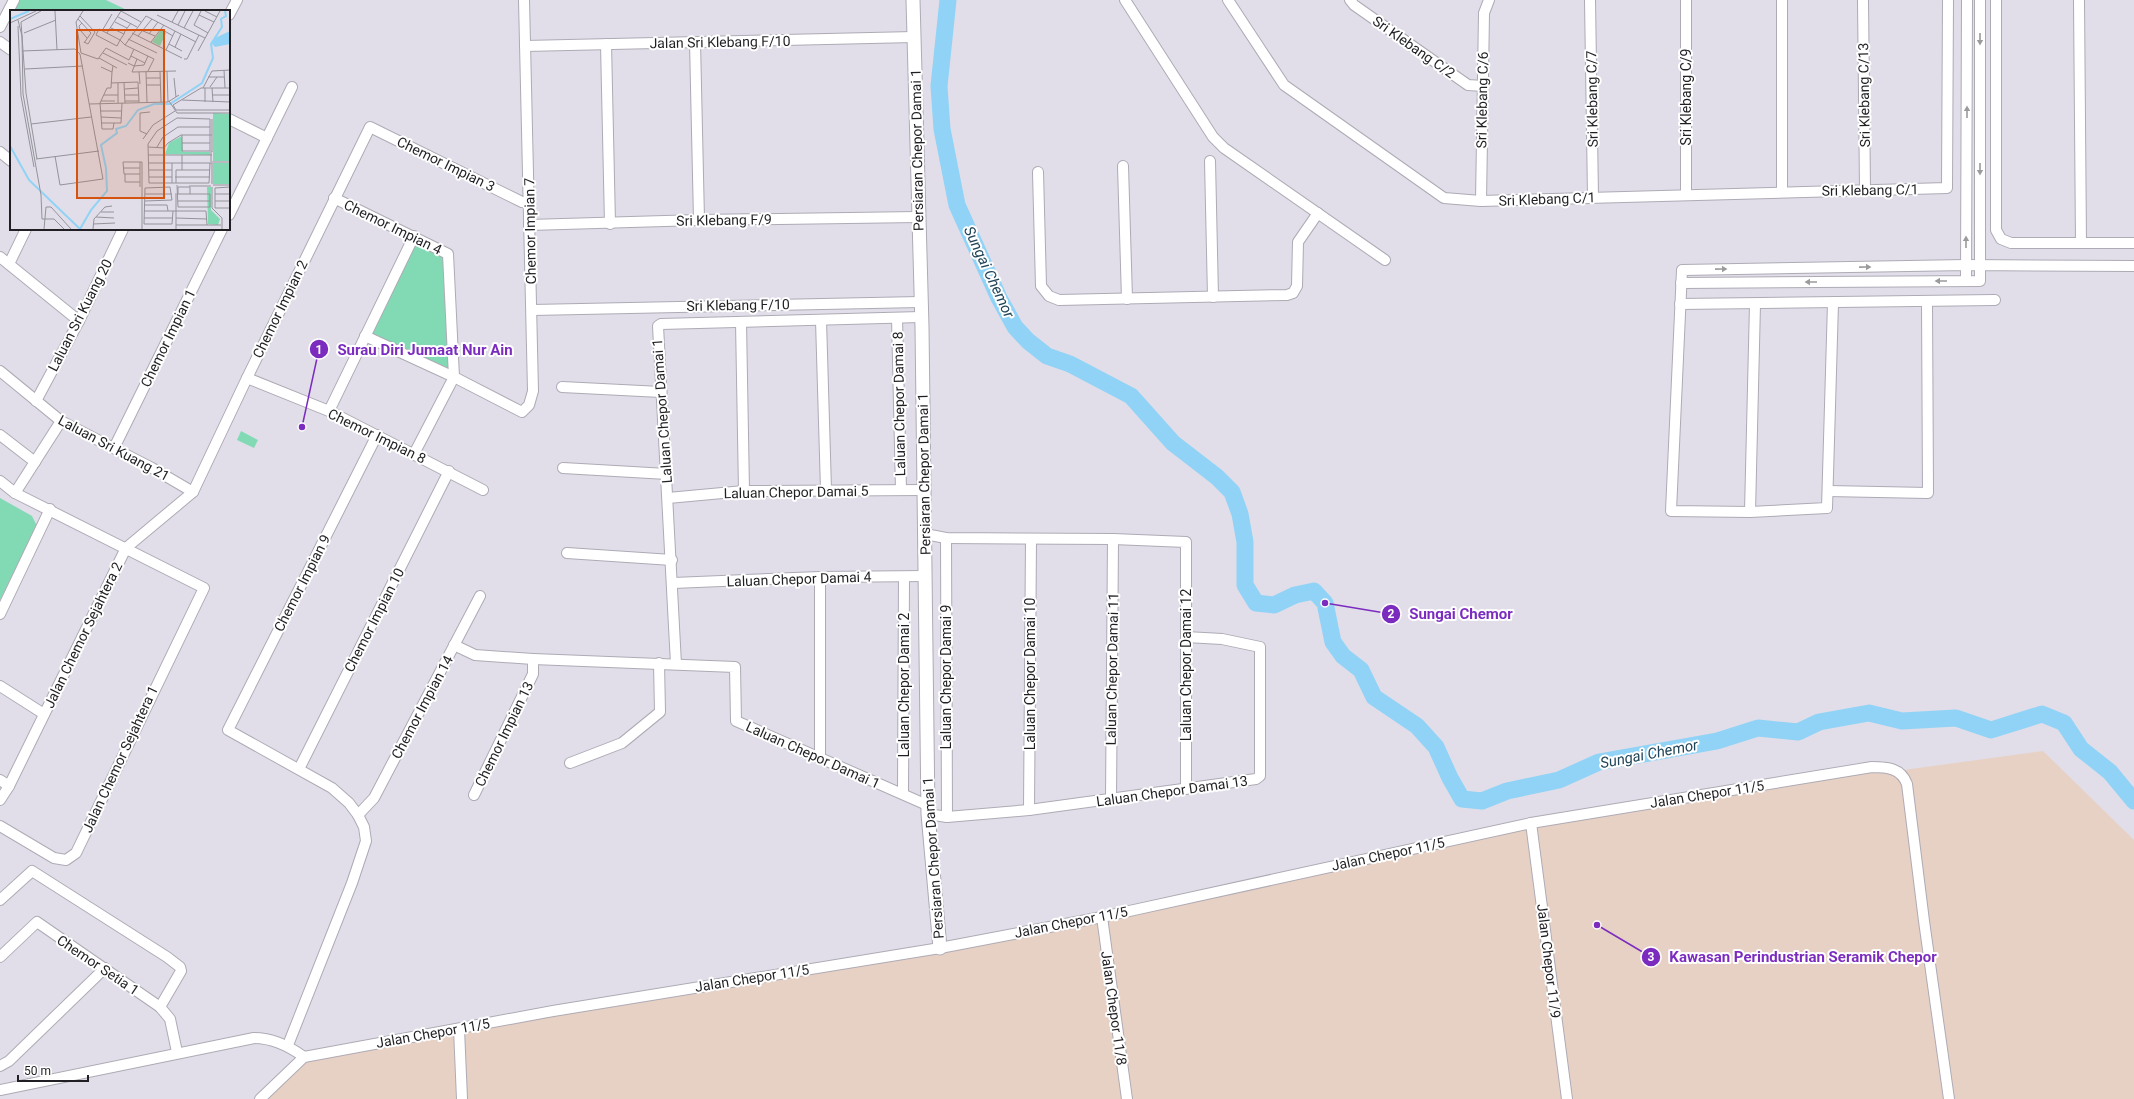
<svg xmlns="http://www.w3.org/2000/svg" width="2134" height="1099" font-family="Roboto,sans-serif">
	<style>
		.industrial { fill: #e7d1c4 }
		.green { fill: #82dab4 }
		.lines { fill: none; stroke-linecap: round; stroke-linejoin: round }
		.river { stroke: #90d3f6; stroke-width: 17 }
		.minor-casing { stroke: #aeabb5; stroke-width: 12 }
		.tertiary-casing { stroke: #aeabb5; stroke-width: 15 }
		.minor { stroke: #fff; stroke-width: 10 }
		.tertiary { stroke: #fff; stroke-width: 13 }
		.oneway { fill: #9b9a9c }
		.labels { text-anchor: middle; stroke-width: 4; stroke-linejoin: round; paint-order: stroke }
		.street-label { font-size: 14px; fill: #211f23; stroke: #fff }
		.water-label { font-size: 15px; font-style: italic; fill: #204558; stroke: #fff }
		.inset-river { fill: none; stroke: #90d3f6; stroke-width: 2 }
		.inset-road { fill: none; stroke: #94929a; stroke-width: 1 }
		.view { fill: #d4530e; fill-opacity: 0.15; stroke: #d4530e; stroke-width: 2 }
		.inset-edge { fill: none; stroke: #211f23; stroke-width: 2 }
		.leader { fill: none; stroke: #7b2cbf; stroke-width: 1.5 }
		.callout-dot { fill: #7b2cbf; stroke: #fff; stroke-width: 1.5 }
		.mark-label { font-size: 12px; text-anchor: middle; font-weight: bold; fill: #fff }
		.callout-label { font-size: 15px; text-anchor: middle; font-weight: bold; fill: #7b2cbf; stroke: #fff; stroke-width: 4; stroke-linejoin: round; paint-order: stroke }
	</style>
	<rect width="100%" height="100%" fill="#e1dee9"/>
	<polygon class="industrial" points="2043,751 2134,840 2134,1099 259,1099 307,1052 940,948 1531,823 1872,767 1896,771"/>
	<g class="green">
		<polygon points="19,0 106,0 129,11 14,11"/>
		<polygon points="414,236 448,254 454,377 365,336"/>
		<polygon points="241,431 258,440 254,448 237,440"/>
		<polygon points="0,498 32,516 37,526 0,600"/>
	</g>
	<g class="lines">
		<polyline class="river" points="948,0 939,86 942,129 957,205 999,298 1015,327 1028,341 1047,356 1070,364 1131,396 1173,443 1217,477 1232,492 1240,514 1245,542 1245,585 1256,603 1274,605 1295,595 1314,591 1325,603 1333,642 1343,656 1361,670 1374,697 1417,726 1436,747 1450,778 1462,799 1482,801 1507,791 1559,780 1599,762 1717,741 1758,728 1798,732 1819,722 1869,713 1902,721 1956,718 1991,730 2042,714 2064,723 2081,749 2110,772 2134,801"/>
		<g class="minor-casing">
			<g id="minor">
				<polyline points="1125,0 1213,137 1224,148 1385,260"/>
				<polyline points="1228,0 1284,85 1444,198 1481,201 1947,188 1948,0"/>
				<polyline points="1350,0 1354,5 1468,85 1483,86"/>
				<polyline points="1590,0 1593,197"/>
				<polyline points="1686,0 1686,194"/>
				<polyline points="1782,0 1782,192"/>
				<polyline points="1863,0 1865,190"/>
				<polyline points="1996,0 1996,230 2001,239 2011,243 2134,243"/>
				<polyline points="2079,0 2081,243"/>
				<polyline points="229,15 237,0"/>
				<polyline points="0,27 14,0"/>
				<polyline points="0,42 11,50"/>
				<polyline points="695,42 699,220"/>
				<polyline points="606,44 610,224"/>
				<polyline points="525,46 914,37"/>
				<polyline points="229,119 267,138"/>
				<polyline points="0,152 11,161"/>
				<polyline points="1210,161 1213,297"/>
				<polyline points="1123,166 1127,299"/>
				<polyline points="1038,172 1041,286 1049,296 1059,300 1287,295 1293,293 1297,286 1298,242 1318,213"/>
				<polyline points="334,198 448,254 454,377 414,454"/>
				<polyline points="1481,201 1484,13 1489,0"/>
				<polyline points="229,215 292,87"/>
				<polyline points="529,225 699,220 918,217"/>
				<polyline points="0,257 79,321"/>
				<polyline points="9,264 26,229"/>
				<polyline points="1966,281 1967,0"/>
				<polyline points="1681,283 1980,281 1980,0"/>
				<polyline points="1833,303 1827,508 1750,512 1671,511 1682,270 1966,265 2134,266"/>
				<polyline points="1680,304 1995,300"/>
				<polyline points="532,310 920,302"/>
				<polyline points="897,318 901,490"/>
				<polyline points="821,320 826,490"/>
				<polyline points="741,322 744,491"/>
				<polyline points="365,336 454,377 522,412 529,405 533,391 524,0"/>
				<polyline points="0,371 61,421 152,468 193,492"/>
				<polyline points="247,378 329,411 483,490"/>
				<polyline points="562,387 661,392"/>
				<polyline points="36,401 79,321 123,229"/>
				<polyline points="329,411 414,236"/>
				<polyline points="0,435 35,462"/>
				<polyline points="114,448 222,229"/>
				<polyline points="563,468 667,474"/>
				<polyline points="0,481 15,493 204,588 76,853 66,860 54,858 0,826"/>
				<polyline points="1828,491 1928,493 1927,301"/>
				<polyline points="15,493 61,421"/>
				<polyline points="668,498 744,491 924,490"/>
				<polyline points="1750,512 1755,304"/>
				<polyline points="925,534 946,538 1113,539 1186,542 1186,789"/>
				<polyline points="946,538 947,817"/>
				<polyline points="567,553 672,560"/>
				<polyline points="673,583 820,577 925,576"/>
				<polyline points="0,614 50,509"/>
				<polyline points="454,645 475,655 533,659 533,674 474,795"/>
				<polyline points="533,659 735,667 736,721 927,805"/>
				<polyline points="676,664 658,326 661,324 921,317"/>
				<polyline points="0,686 44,714"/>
				<polyline points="820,757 820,577"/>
				<polyline points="570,763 622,743 660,712 659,663"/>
				<polyline points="299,769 449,471"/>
				<polyline points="0,780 9,786"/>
				<polyline points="903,794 904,577"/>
				<polyline points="1111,799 1113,539"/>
				<polyline points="0,800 9,786 126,548 193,492 247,378 370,127 522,202"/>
				<polyline points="1029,810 1031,539"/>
				<polyline points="928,814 947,817 1029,810 1256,779 1260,776 1260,647 1222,639 1186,637"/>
				<polyline points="358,815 374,798 480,596"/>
				<polyline points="1531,823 1567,1099"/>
				<polyline points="0,900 32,871 167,957 180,967 181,971 160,1007"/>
				<polyline points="1102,917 1127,1099"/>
				<polyline points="0,957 37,922 160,1007 170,1019 177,1052"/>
				<polyline points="459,1029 462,1099"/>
				<polyline points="288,1045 352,883 366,841 364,827 358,815 349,803 332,788 228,730 377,435"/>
				<polyline points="0,1066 9,1061 105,968"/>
				<path d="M 0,1090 L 254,1038 C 273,1038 289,1046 304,1057"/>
				<path d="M 260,1099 L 304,1057 L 553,1011 L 940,948 L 1102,917 L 1531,823 L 1872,767 C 1887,767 1901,768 1907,784 L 1924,921 L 1949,1099"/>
			</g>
		</g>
		<g class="tertiary-casing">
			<polyline id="tertiary" points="913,0 922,327 928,814 940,948"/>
		</g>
		<use href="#minor" class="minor"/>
		<use href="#tertiary" class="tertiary"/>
	</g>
	<defs><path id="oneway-solid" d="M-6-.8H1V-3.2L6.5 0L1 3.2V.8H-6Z"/></defs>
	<g class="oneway">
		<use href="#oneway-solid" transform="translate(1980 39) rotate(90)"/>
		<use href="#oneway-solid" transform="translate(1967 112) rotate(-90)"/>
		<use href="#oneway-solid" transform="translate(1980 169) rotate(90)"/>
		<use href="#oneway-solid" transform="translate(1966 242) rotate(-90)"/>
		<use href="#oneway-solid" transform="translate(1865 267) rotate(-1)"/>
		<use href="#oneway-solid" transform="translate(1721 269) rotate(-1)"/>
		<use href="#oneway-solid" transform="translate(1941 281) rotate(180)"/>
		<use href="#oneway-solid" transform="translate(1811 282) rotate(180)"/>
	</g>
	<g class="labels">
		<g class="street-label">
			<text transform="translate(720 42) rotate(-1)" y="5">Jalan Sri Klebang F/10</text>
			<text transform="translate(1414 47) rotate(35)" y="5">Sri Klebang C/2</text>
			<text transform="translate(1864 95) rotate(-91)" y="5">Sri Klebang C/13</text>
			<text transform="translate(1686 97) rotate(-90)" y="5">Sri Klebang C/9</text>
			<text transform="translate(1592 99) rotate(-91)" y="5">Sri Klebang C/7</text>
			<text transform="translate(1482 100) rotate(-89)" y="5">Sri Klebang C/6</text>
			<text transform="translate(917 150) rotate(-91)" y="5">Persiaran Chepor Damai 1</text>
			<text transform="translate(446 164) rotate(26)" y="5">Chemor Impian 3</text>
			<text transform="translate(1870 190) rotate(-1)" y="5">Sri Klebang C/1</text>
			<text transform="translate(1547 199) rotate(-2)" y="5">Sri Klebang C/1</text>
			<text transform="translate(724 220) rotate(-1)" y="5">Sri Klebang F/9</text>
			<text transform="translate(393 227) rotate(26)" y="5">Chemor Impian 4</text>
			<text transform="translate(530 231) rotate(-91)" y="5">Chemor Impian 7</text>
			<text transform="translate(738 305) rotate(-1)" y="5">Sri Klebang F/10</text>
			<text transform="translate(280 309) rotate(-64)" y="5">Chemor Impian 2</text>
			<text transform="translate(80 315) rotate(-63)" y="5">Laluan Sri Kuang 20</text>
			<text transform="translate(168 338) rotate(-64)" y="5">Chemor Impian 1</text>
			<text transform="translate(899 404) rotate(-91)" y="5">Laluan Chepor Damai 8</text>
			<text transform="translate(662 411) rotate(-94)" y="5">Laluan Chepor Damai 1</text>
			<text transform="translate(377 436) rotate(26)" y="5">Chemor Impian 8</text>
			<text transform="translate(114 448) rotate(28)" y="5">Laluan Sri Kuang 21</text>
			<text transform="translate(924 474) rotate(-91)" y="5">Persiaran Chepor Damai 1</text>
			<text transform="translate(796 492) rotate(-1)" y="5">Laluan Chepor Damai 5</text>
			<text transform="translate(799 579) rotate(-2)" y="5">Laluan Chepor Damai 4</text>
			<text transform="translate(302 583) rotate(-63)" y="5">Chemor Impian 9</text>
			<text transform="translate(374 620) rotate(-63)" y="5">Chemor Impian 10</text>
			<text transform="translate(83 635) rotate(-64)" y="5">Jalan Chemor Sejahtera 2</text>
			<text transform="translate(1186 665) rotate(-90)" y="5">Laluan Chepor Damai 12</text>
			<text transform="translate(1112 669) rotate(-89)" y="5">Laluan Chepor Damai 11</text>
			<text transform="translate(1030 674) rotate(-90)" y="5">Laluan Chepor Damai 10</text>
			<text transform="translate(946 677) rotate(-90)" y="5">Laluan Chepor Damai 9</text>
			<text transform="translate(904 685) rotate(-90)" y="5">Laluan Chepor Damai 2</text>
			<text transform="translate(422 707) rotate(-62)" y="5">Chemor Impian 14</text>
			<text transform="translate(504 734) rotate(-64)" y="5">Chemor Impian 13</text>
			<text transform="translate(813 755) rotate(24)" y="5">Laluan Chepor Damai 1</text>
			<text transform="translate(120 759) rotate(-65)" y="5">Jalan Chemor Sejahtera 1</text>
			<text transform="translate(1172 791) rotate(-8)" y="5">Laluan Chepor Damai 13</text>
			<text transform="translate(1707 794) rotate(-9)" y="5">Jalan Chepor 11/5</text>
			<text transform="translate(1388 854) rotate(-12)" y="5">Jalan Chepor 11/5</text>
			<text transform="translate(933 858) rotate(-94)" y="5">Persiaran Chepor Damai 1</text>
			<text transform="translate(1071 922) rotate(-11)" y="5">Jalan Chepor 11/5</text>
			<text transform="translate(1549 961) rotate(83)" y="5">Jalan Chepor 11/9</text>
			<text transform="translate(98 965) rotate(34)" y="5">Chemor Setia 1</text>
			<text transform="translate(752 978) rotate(-9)" y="5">Jalan Chepor 11/5</text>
			<text transform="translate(1114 1008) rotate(82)" y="5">Jalan Chepor 11/8</text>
			<text transform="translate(433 1033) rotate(-10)" y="5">Jalan Chepor 11/5</text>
		</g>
		<g class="water-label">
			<text transform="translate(989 272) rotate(65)" y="5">Sungai Chemor</text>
			<text transform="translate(1649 754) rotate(-11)" y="5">Sungai Chemor</text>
		</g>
	</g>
	<g transform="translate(10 10)">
		<rect width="220" height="220" fill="#e1dee9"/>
		<path d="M 151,20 L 156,23 L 150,36 L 142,32 ZM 203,103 L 220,104 L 220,151 L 203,151 ZM 172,126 L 173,142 L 200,142 L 200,145 L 155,144 L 159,133 ZM 203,153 L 220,153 L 220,174 L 203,174 ZM 197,177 L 201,177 L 201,200 L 210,209 L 208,215 L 198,214 Z" fill="#82dab4"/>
		<path d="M 220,21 L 220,34 L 205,37 L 202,34 L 205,28 Z" fill="#90d3f6"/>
		<path class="inset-river" d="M 0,9 L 19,1M 0,136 L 19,170 L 70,219M 70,219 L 81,200 L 97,181 L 96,158 L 91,135 L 107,123 L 106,119 L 116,116 L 128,100 L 144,94 L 160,94 L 192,73 L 203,48 L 201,34 L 212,17 L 211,9 L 216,6 L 215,1"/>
		<path class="inset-road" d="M 45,1 L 47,40M 111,1 L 131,12M 191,1 L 184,15 L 198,23M 195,1 L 207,7M 147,5 L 195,28M 189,5 L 204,12M 70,6 L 85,22 L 78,34 L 74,32M 108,7 L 127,17M 68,9 L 81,23 L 74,33M 8,10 L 12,26 L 13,84 L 31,185 L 32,209 L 44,209 L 54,219M 105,12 L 117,18M 162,12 L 168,1M 0,13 L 26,1M 72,13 L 69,16 L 70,20 L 77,28M 121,13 L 115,21 L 114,24 L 110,30 L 107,36 L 86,25 L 89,19 L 110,30 L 115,35 L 144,49 L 138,61M 168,15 L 175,1M 8,16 L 11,86 L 24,157M 101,18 L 114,24M 174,18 L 183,1M 151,19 L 163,26M 92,21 L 102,4M 133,21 L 145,26M 14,23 L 46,10M 97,23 L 111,1M 122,23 L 172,48M 139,24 L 148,12M 128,26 L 142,9M 118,29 L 147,43M 141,32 L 154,15M 159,34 L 172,41M 115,35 L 136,6 L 186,32M 165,37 L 171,24M 156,40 L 165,21M 12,41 L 65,39 L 70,44 L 93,169 L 50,175 L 45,146M 188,41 L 210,1M 71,43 L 88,49 L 96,38 L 119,50M 71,43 L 66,12 L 73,1M 93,43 L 117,55M 121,46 L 135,53M 89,48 L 107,58M 127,49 L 122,62 L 166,61M 174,49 L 177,49 L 189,25M 119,50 L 124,39M 118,53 L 124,56 L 134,55 L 138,46M 91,57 L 102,62 L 103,56M 15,59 L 73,56M 214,60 L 215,78M 150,61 L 151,92M 157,61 L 158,92M 129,62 L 130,74M 136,62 L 137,92M 198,67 L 214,67M 136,68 L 150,68M 164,68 L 166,87M 101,73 L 128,72 L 129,92M 108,73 L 108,93M 114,73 L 115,93M 136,75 L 150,75M 200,77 L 207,67M 193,78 L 202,61 L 220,60M 202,78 L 203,92M 220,78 L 191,78 L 163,95 L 166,100 L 220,100M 115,79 L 128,78M 94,85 L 108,85M 115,85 L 128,85M 203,85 L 220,85M 172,90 L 220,92M 91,91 L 105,91M 115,91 L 129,91M 159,91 L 167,103 L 220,103M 195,92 L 195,78M 90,93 L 92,119 L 103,119 L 104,113M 90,93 L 97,78 L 101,78 L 102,62M 79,94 L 158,92 L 169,85M 90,101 L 111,101M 91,107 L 111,108M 92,113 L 111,113 L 112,93M 21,114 L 81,107M 137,124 L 130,121 L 130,103 L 140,102M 133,129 L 143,115 L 165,101M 172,133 L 200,133M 138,137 L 155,138M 147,137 L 153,127 L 168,117 L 200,117M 202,142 L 202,109M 138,145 L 202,145M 154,145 L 154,138 L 158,133 L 171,125 L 202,125M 172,145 L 172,160M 26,149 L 89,141M 27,149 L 16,83 L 11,12 L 31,1M 130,152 L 130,177M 202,152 L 220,152M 138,153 L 200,153 L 199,173 L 162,173M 162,153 L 162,173 L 139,173 L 138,134 L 147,121 L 167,108 L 200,109 L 200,141 L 172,141 L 172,125M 201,154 L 201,141M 113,158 L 130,158M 139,160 L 162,160M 115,164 L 115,172 L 130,172M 130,164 L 114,164 L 113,152 L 132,152 L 132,219M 139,167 L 162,167M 165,167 L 200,167M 166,173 L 166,160 L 200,160M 202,174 L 202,153M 167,175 L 168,197 L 200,197 L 200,184 L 168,184 L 168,177 L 180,177 L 180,184M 203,175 L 220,175M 179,176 L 201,176M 202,177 L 202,198 L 212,208 L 212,219M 220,177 L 205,178 L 205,198 L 220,198M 166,183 L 166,219M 135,184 L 162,184M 205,184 L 220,184M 162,190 L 160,177 L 135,178 L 134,214 L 162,214 L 163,201M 135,191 L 162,190M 168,191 L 200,191M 205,191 L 220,191M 134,195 L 157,195 L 158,201M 134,201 L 196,201 L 197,215M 91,202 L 104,202M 86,207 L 104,208M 134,208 L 163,208M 166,208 L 197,209M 83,214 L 105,213M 166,215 L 211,215M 34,219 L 36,197 L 41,197 L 61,219M 83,219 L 84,209 L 95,197 L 102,196"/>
		<path class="view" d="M 67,20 L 154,20 L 154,188 L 67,188 Z"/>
		<rect width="220" height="220" class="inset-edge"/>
	</g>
	<path class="leader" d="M302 427L319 349M1325 603L1391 614M1597 925L1651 957"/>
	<g class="callout-dot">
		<circle cx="302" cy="427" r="4"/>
		<circle cx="1325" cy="603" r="4"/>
		<circle cx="1597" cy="925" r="4"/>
		<circle cx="319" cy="349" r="10"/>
		<circle cx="1391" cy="614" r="10"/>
		<circle cx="1651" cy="957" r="10"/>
	</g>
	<g class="mark-label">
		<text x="319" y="354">1</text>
		<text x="1391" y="618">2</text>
		<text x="1651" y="961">3</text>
	</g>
	<g class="callout-label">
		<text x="425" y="355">Surau Diri Jumaat Nur Ain</text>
		<text x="1461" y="619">Sungai Chemor</text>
		<text x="1803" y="962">Kawasan Perindustrian Seramik Chepor</text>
	</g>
	<path d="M18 1075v6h70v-6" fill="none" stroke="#211f23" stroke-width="2"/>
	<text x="24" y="1075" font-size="12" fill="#211f23" stroke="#ffffff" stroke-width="3" paint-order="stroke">50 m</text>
</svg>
